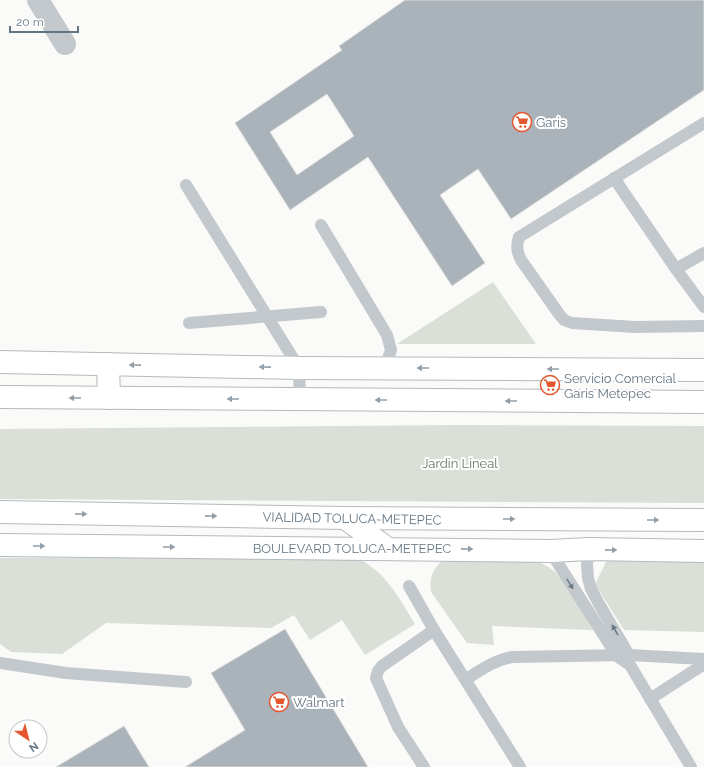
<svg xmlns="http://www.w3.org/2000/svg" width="704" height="767" font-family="Raleway,sans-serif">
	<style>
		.green { fill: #dadfd7 }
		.building { fill: #aab3b9; stroke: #dcdcda; fill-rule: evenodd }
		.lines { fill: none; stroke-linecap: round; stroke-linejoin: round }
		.secondary-casing { stroke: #b3babf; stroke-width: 24 }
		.trunk-casing { stroke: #b4b9bd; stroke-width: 24 }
		.service { stroke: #c3c8cc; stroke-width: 12 }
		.minor { stroke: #c3c8cc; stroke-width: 22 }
		.secondary { stroke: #fff; stroke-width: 22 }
		.trunk { stroke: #fff; stroke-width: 22 }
		.oneway { fill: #939fa8 }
		.oneway2 { fill: #6a7a87 }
		.labels { text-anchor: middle; stroke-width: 4; stroke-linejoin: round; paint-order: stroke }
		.poi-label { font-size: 13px; fill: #657683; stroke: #fff; text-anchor: start }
		.park-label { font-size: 13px; fill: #687a64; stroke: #fff }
		.street-label { font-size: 13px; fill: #657683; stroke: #fff }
	</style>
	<rect width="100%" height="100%" fill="#fafaf8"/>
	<g class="green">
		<polygon points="493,282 536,344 397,344"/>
		<polygon points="460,425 704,426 704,503 0,499 0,429"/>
		<path d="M 356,557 C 387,573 397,595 415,624 L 365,655 L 342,620 L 310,640 L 294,615 L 271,628 L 106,623 L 62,654 L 11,652 L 0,644 L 0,558 Z"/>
		<polygon points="608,558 704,558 704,632 624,630 595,584"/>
		<path d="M 442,561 L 534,561 C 541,563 546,565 551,569 C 567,580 583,613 593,630 L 492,626 L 494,645 L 467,643 L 431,592 C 429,579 432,570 442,561 Z"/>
	</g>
	<g class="building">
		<path d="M 405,0 L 704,0 L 704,90 L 511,219 L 478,169 L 440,195 L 485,263 L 452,286 L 368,157 L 290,210 L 235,123 L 342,50 L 339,46 ZM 327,94 L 354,136 L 297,175 L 270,132 Z"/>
		<polygon points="285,629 368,767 185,767 245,730 211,673"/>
		<polygon points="124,726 149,767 56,767"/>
	</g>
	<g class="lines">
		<g class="secondary-casing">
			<g id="secondary">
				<polyline points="0,362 299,368 704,370"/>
				<polyline points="0,545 550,551 589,549 704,551"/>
			</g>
		</g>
		<g class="trunk-casing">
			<g id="trunk">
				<polyline points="108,364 109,398"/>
				<polyline points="0,397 704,402"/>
				<polyline points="0,512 345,518 704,520"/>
				<polyline points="345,518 388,549"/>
			</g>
		</g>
		<g class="service">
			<path d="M 704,123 L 519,237 C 516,246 517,252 521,260 L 559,314 L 564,320 L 572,323 L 635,327 L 704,326"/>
			<polyline points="614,178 676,269 704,307"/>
			<polyline points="186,185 299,368 300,400"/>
			<polyline points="321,225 387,335 391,350 385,368"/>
			<polyline points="676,269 704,253"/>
			<polyline points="189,323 321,312"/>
			<polyline points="589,549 587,565 588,578 591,589 599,604 629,655 629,662"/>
			<polyline points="550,551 617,656 630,665 691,767"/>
			<polyline points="409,586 434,630 520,767"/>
			<polyline points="0,663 66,673 186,682"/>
			<path d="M 466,679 C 481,670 495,660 512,657 L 629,655 L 704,659"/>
			<polyline points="650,699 704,664"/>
			<polyline points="424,767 398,727 376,678 378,671 382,666 434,630"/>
		</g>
		<polyline class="minor" points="38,0 65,44"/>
		<use href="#secondary" class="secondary"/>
		<use href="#trunk" class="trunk"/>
	</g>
	<defs><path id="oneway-solid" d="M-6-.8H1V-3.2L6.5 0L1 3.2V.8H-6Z"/></defs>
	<g class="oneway">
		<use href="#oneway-solid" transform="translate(135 365) rotate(-179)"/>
		<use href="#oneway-solid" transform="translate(265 367) rotate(-179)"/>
		<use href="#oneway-solid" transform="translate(423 368) rotate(-180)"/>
		<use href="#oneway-solid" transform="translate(553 369) rotate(-180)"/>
		<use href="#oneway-solid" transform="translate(75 398) rotate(-180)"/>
		<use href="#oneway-solid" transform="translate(233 399) rotate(-180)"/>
		<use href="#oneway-solid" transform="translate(381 400) rotate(-180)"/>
		<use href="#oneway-solid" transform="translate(511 401) rotate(-180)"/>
		<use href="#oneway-solid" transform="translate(81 514) rotate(1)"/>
		<use href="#oneway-solid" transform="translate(211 516) rotate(1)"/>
		<use href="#oneway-solid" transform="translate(509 519)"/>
		<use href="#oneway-solid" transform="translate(653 520)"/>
		<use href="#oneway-solid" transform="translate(39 546)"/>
		<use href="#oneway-solid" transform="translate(169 547)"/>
		<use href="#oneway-solid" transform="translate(467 549) rotate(1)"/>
		<use href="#oneway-solid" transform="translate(611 550) rotate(1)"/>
	</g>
	<g class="oneway2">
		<use href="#oneway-solid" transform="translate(570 584) rotate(58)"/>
		<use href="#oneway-solid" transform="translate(615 630) rotate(-120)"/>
	</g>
	<defs>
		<g id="supermarket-ring" transform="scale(1)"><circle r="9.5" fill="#fff" stroke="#e4572e" stroke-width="1.5"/><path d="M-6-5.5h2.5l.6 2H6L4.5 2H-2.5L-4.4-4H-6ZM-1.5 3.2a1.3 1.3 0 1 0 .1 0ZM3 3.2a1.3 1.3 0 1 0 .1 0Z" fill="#e4572e"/></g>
	</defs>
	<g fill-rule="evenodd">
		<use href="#supermarket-ring" x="522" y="122"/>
		<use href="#supermarket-ring" x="550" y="385"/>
		<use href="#supermarket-ring" x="279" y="702"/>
	</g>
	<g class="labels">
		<g class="poi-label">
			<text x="536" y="127">Garis</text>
			<text x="564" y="383">Servicio Comercial<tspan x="564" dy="15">Garis Metepec</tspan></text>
			<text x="293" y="707">Walmart</text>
		</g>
		<g class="park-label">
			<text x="460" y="468">Jardin Lineal</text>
		</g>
		<g class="street-label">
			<text transform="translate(352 518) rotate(1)" y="5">VIALIDAD TOLUCA-METEPEC</text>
			<text x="352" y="553">BOULEVARD TOLUCA-METEPEC</text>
		</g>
	</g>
	<g transform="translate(28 739) rotate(145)"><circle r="19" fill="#ffffff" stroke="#c1c8cd"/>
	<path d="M0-3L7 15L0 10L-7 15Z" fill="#e4572e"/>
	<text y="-6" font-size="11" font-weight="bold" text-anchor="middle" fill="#657683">N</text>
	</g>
	<path d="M10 26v6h68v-6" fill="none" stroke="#657683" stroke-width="2"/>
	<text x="16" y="26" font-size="12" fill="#657683" stroke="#ffffff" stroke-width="3" paint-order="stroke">20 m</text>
</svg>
